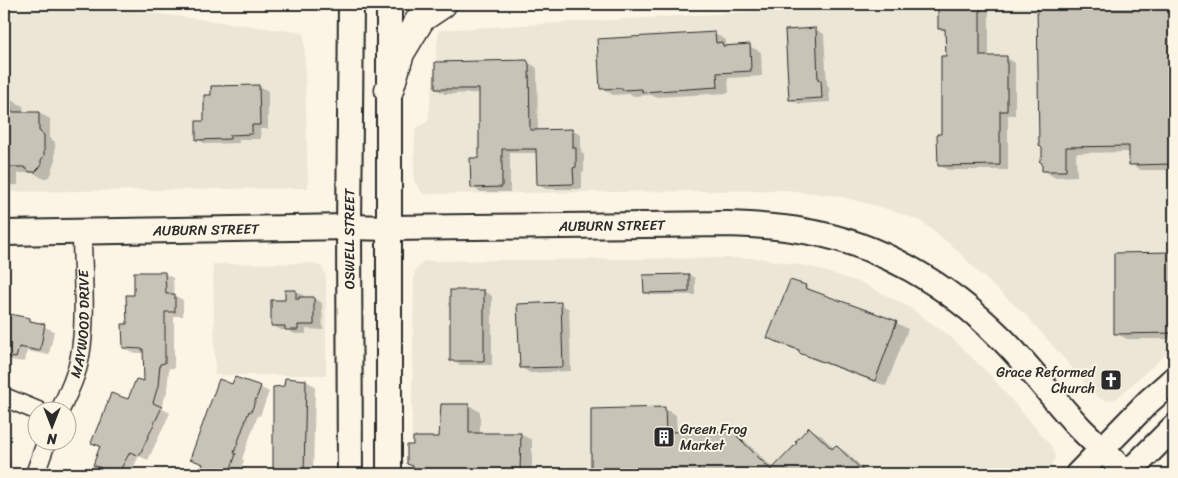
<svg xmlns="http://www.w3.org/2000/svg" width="1178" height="478" font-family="Sriracha,sans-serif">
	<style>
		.built { fill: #ece6d7 }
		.shadow { fill: #0003 }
		.building { fill: #c8c3b7; stroke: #2b2b2b }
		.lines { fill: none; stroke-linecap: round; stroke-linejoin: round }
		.minor-casing { stroke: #2b2b2b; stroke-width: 21 }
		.secondary-casing { stroke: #2b2b2b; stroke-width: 28 }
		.motorway-casing { stroke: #2b2b2b; stroke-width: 31 }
		.minor { stroke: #fcf5e5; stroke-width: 18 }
		.secondary { stroke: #fcf5e5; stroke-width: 24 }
		.motorway { stroke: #fcf5e5; stroke-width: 28 }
		.labels { text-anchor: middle; stroke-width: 4; stroke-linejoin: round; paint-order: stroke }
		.street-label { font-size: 14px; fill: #2b2b2b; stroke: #fcf5e5 }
		.poi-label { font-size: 14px; fill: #2b2b2b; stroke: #fcf5e5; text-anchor: end }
	</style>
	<rect width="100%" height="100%" fill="#fcf5e5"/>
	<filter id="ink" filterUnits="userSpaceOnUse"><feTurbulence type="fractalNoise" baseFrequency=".02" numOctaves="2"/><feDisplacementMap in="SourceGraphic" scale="10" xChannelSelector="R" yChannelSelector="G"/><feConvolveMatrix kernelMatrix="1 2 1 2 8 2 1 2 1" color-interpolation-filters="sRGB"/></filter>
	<g filter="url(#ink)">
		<g class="built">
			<polygon points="41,4 84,4 304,33 308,188 4,192 4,15"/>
			<polygon points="832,4 1174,4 1174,347 1117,398 1107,401 1097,397 1027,316 979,273 957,250 921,221 884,208 838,196 785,190 423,194 414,181 415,129 428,121 439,30 817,8"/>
			<polygon points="729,258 758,258 811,267 862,283 909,307 952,338 990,375 1052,447 1055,457 1051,466 1043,474 411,474 414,273 423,261"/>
			<polygon points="312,263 322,267 326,277 326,375 215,375 213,264"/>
		</g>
		<g class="shadow">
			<polygon points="940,4 1007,4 1007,9 989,10 989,58 1007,58 1015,63 1015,115 1008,115 1008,170 948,170 939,165 947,57 947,32 940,28"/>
			<polygon points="1039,4 1174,4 1174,159 1170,159 1170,170 1141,170 1131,164 1130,152 1076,153 1077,176 1054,177 1043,170 1044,157 1039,112"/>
			<polygon points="815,29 824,34 827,85 829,86 830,102 799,104 790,99"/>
			<polygon points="715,34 726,40 726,47 749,46 761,52 762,76 728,78 729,93 655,97 651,95 634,96 630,94 613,95 602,88"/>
			<polygon points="527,62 536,67 537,70 538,131 573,130 581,135 581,152 584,154 584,172 582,172 582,189 546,189 538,185 538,153 510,153 510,192 481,192 472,187 481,159 481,93 445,94 436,89"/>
			<polygon points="259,86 268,91 268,129 260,129 261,139 239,139 239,143 206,144 197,139 206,122"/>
			<polygon points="4,100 11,100 23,106 24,113 39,113 50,119 50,138 55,142 55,163 52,167 52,173 47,178 42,178 34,173 18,173 18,185 4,185"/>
			<polygon points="1115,254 1174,254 1174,339 1127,339 1115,333"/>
			<polygon points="164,273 173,278 174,295 183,300 183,316 174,316 174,368 169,368 167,392 161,408 170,413 148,460 139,456 130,474 90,474 101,447 92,442 146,382 145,353 133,353 124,348 135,296"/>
			<polygon points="689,275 695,278 695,295 651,295 645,292 645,276"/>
			<polygon points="805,286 816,293 897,323 908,329 886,386 812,359 800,352 780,344 769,338"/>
			<polygon points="296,291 304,296 304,298 314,298 322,303 323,330 306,329 306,334 295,334 288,330 281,330 272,325 286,301"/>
			<polygon points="484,291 492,296 492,365 460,365 451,360"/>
			<polygon points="560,303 569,309 571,371 530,373 521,367"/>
			<polygon points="4,314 30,320 54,331 49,355 27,351 25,362 9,360 4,356"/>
			<polygon points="306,381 315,386 313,474 274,474 275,388 286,388"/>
			<polygon points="233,386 260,387 269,392 260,416 258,415 242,459 244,460 239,474 229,472 228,474 200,474 204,465 191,459"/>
			<polygon points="469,405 480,412 480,434 520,434 532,440 532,474 415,474 414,467 408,464 414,446 440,438"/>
			<polygon points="665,409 676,415 677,433 732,432 743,439 774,469 798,443 809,428 821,435 834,448 836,446 847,453 869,474 590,474"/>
			<polygon points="4,452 9,455 11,465 8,474 4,474"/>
		</g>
		<g class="building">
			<polygon points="938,4 980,4 980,56 1007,56 1007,111 1000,111 1000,165 938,166 937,134 941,134 941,56 946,56 945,29 938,29"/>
			<polygon points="1037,4 1174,4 1174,164 1129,165 1129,146 1066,147 1066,171 1042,171 1042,163 1039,161 1042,157 1042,148 1039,145"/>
			<polygon points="816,28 818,80 821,80 822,98 789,100 785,30"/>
			<polygon points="715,32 716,43 722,42 723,46 750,44 751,71 717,73 718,87 642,92 642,89 622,90 622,88 600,89 597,39"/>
			<polygon points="527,60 529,64 530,130 573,129 573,148 576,148 576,167 573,168 574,184 537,185 536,149 502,149 502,187 471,188 470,158 479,158 479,89 435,89 435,62"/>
			<polygon points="259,85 260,125 252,125 252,134 230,135 230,139 196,140 196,121 204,121 204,95 211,95 211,86"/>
			<polygon points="4,112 39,112 39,131 44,135 44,156 41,160 41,166 35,172 30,172 24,167 4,167"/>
			<polygon points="1174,252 1174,333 1114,334 1114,253"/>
			<polygon points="134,272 165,272 166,294 175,294 175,312 165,312 165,363 160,364 158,386 153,403 162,407 139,456 130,452 118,474 93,465 100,446 91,443 99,423 100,424 111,393 128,399 136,379 144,381 143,349 123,348 122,324 127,324 126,295 134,295"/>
			<polygon points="689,274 689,292 644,293 643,275"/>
			<polygon points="790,280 806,285 805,288 897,321 875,381 799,353 799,350 767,338"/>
			<polygon points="285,290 296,290 296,299 299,299 299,297 314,297 314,325 298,325 298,330 285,330 285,326 271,326 271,300 285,300"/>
			<rect x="450" y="290" width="34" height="71"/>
			<polygon points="561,302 563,367 520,368 517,304"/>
			<polygon points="9,314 30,318 30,321 45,324 40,351 19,347 16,358 4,356 4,335"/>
			<polygon points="235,377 261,386 251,412 249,411 234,453 236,454 230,471 220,468 218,474 210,474 200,471 203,464 190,459 219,379 232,384"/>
			<polygon points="285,378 306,380 304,474 273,474 273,387 284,386"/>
			<polygon points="441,404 469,404 469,433 521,433 520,474 413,474 413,466 407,464 407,445 413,445 413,437 439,437"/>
			<polygon points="665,407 666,432 732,431 771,470 797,443 795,442 809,427 832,449 836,445 866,474 591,474 591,409"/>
		</g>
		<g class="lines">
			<g class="minor-casing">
				<g id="minor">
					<polyline points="4,397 38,411"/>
					<path id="s1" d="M 60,410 C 68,393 77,375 80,356 C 87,319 82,271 82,232"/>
					<polyline points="35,474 47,440"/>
				</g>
			</g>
			<g class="secondary-casing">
				<g id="secondary">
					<path id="s2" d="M 4,233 L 349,227 L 389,228 L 728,224 C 754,225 779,226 804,231 C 879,243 948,285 1001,338 C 1030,366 1053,400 1081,429 C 1096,444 1112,459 1127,474"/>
					<path id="s3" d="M 350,474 L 349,227 L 351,4"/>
					<polyline points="389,474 389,4"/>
					<polyline points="1078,474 1148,402 1174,379"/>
					<polyline points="1127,474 1174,427"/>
				</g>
			</g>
			<g class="motorway-casing">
				<polyline id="motorway" points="389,90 400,53 421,18 442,4"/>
			</g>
			<use href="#minor" class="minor"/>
			<use href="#secondary" class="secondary"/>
			<use href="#motorway" class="motorway"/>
		</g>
	</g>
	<defs>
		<g id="church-square" transform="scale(1.125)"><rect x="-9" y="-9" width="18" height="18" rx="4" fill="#2b2b2b" stroke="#fcf5e5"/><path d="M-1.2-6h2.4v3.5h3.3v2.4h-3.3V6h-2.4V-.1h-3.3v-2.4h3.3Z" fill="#fff"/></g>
		<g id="building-square" transform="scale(1.125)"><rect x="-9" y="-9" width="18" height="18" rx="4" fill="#2b2b2b" stroke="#fcf5e5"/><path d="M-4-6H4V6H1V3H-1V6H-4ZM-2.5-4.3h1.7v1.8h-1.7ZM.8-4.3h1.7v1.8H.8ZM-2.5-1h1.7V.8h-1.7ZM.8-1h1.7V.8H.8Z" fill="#fff"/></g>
	</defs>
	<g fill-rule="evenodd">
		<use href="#church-square" x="1111" y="380"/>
		<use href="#building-square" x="664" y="437"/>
	</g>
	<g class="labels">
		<g class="street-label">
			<text dy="5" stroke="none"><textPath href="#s2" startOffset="608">AUBURN STREET</textPath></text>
			<text dy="5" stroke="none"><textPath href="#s2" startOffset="202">AUBURN STREET</textPath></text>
			<text dy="5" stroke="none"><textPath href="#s3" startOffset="235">OSWELL STREET</textPath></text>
			<text dy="5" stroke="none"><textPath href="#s1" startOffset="90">MAYWOOD DRIVE</textPath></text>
		</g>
		<g class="poi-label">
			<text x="1095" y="377">Grace Reformed<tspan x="1095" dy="16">Church</tspan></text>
			<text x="680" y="434" text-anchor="start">Green Frog<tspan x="680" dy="16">Market</tspan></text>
		</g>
	</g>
	<rect width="1178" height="478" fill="none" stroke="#fcf5e5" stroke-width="20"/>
	<rect x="10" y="10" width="1158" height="458" fill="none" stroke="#2b2b2b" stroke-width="2" filter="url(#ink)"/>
	<g transform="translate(52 426) rotate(180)"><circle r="24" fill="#fcf5e5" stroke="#a8a49b"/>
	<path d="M0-4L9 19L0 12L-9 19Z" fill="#2b2b2b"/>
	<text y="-8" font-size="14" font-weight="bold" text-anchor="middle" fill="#2b2b2b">N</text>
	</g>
</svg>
